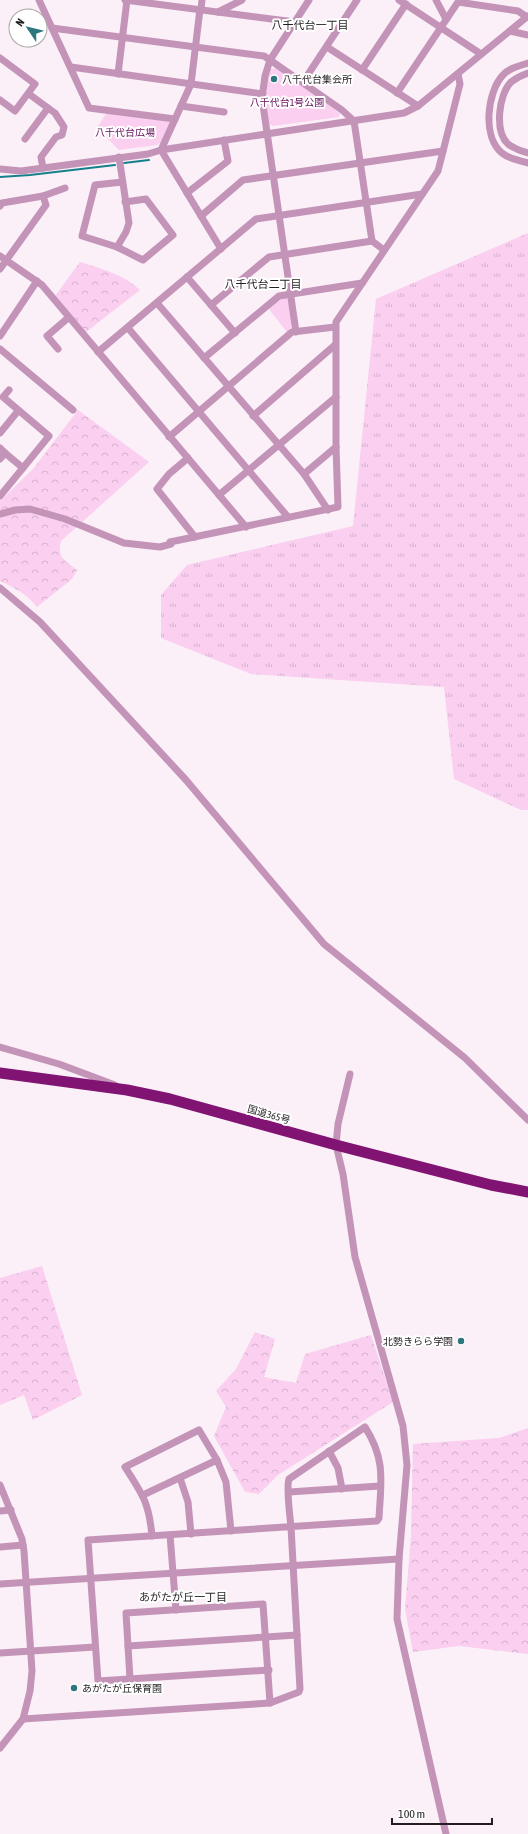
<svg xmlns="http://www.w3.org/2000/svg" width="528" height="1834" font-family="'Asap Condensed','Noto Sans JP',sans-serif">
	<style>
		.grass { fill: url(#grass-tufts) }
		.forest { fill: url(#forest-crowns) }
		.park { fill: #facff0 }
		.lines { fill: none; stroke-linecap: round; stroke-linejoin: round }
		.stream { stroke: #15808a; stroke-width: 2 }
		.minor { stroke: #c493b8; stroke-width: 7 }
		.highway { stroke: #811472; stroke-width: 11 }
		.poi-dot { fill: #2d767d; stroke: #fff; stroke-width: 1.5 }
		.labels { text-anchor: middle; stroke-width: 4; stroke-linejoin: round; paint-order: stroke }
		.poi-label { font-size: 10px; fill: #231e21; stroke: #fff; text-anchor: start }
		.park-label { font-size: 10px; fill: #640e59; stroke: #fff }
		.street-label { font-size: 10px; fill: #231e21; stroke: #fff }
		.neighbourhood-label { font-size: 11px; fill: #231e21; stroke: #fff }
	</style>
	<defs>
		<pattern id="grass-tufts" width="24" height="20" patternUnits="userSpaceOnUse"><rect width="24" height="20" fill="#facff0"/><path d="M3 7l-1-3M5 7V3M7 7l1-3M15 17l-1-3M17 17v-4M19 17l1-3" fill="none" stroke="#d6b1ce"/></pattern>
		<pattern id="forest-crowns" width="20" height="18" patternUnits="userSpaceOnUse"><rect width="20" height="18" fill="#facff0"/><path d="M2 6a3 3 0 1 1 6 0M12 15a3 3 0 1 1 6 0" fill="none" stroke="#d6b1ce"/></pattern>
	</defs>
	<rect width="100%" height="100%" fill="#fbeff8"/>
	<polygon class="grass" points="528,233 528,810 521,810 454,779 444,687 251,674 161,638 161,595 187,565 353,526 376,299"/>
	<g class="forest">
		<path d="M 80,262 C 102,269 123,274 140,290 L 86,332 L 55,296 Z"/>
		<path d="M 78,410 L 149,462 L 61,541 C 57,559 64,559 77,570 L 72,579 L 37,607 C 27,594 15,588 0,581 L 0,501 L 33,469 Z"/>
		<polygon points="42,1266 82,1395 33,1420 24,1395 0,1405 0,1278"/>
		<polygon points="255,1332 275,1339 264,1377 296,1383 305,1354 371,1335 393,1402 278,1475 259,1494 245,1492 214,1436 226,1407 216,1391 236,1369"/>
		<polygon points="528,1428 528,1654 459,1646 413,1652 405,1609 411,1536 413,1444 499,1438"/>
	</g>
	<g class="park">
		<path d="M 277,68 L 340,113 L 339,117 L 273,126 L 269,124 C 266,105 265,87 270,69 Z"/>
		<polygon points="107,112 170,121 171,122 162,141 157,145 119,150 97,128"/>
		<path d="M 285,296 L 288,299 C 290,309 297,325 287,332 L 268,308 L 280,298 Z"/>
	</g>
	<g class="lines">
		<g class="stream">
			<polyline points="124,163 149,160"/>
			<polyline points="0,177 30,175 115,165"/>
		</g>
		<g class="minor">
			<polyline points="39,0 89,108 175,119"/>
			<polyline points="125,0 295,22"/>
			<polyline points="399,0 481,54"/>
			<polyline points="436,0 446,19"/>
			<polyline points="201,9 202,0"/>
			<polyline points="218,12 242,0"/>
			<polyline points="52,28 264,56 270,60 342,110 354,121 372,241"/>
			<polyline points="510,31 528,35"/>
			<polyline points="327,47 418,106"/>
			<polyline points="0,58 35,84 15,111 0,100"/>
			<path d="M 528,63 C 519,66 509,68 503,75 C 487,92 482,137 502,153 C 509,159 519,160 528,163"/>
			<polyline points="71,67 263,94"/>
			<polyline points="362,70 406,4"/>
			<path d="M 528,73 C 522,75 516,78 511,82 C 499,94 494,131 508,144 C 513,148 521,151 528,153"/>
			<polyline points="118,74 127,0"/>
			<polyline points="303,82 357,0"/>
			<polyline points="397,93 458,2 518,11 527,17"/>
			<polyline points="181,106 224,112"/>
			<polyline points="25,139 48,108 29,94"/>
			<polyline points="161,150 191,84 200,9"/>
			<polyline points="161,150 221,249"/>
			<polyline points="119,157 129,223 126,232 117,247 82,236 95,185 122,182"/>
			<polyline points="43,168 41,157 56,137 62,135 64,127 55,113 48,108"/>
			<polyline points="0,169 21,171 148,154 161,150 404,113 418,106 528,16"/>
			<polyline points="187,193 228,161 224,140"/>
			<polyline points="43,196 65,188"/>
			<polyline points="0,206 2,203 43,196 46,205 0,269"/>
			<polyline points="201,216 243,180 443,151"/>
			<polyline points="117,247 143,260 173,235 146,199 125,202"/>
			<polyline points="0,256 42,285 246,527"/>
			<polyline points="187,277 235,333"/>
			<polyline points="157,303 304,474 328,510"/>
			<polyline points="211,305 269,257 372,241 384,250"/>
			<polyline points="128,328 288,517"/>
			<polyline points="296,332 262,98 265,76 270,60 309,0"/>
			<polyline points="0,336 37,281"/>
			<polyline points="0,349 73,410"/>
			<polyline points="58,349 47,336 68,318"/>
			<polyline points="98,352 256,219 422,194"/>
			<polyline points="204,358 279,296 362,283"/>
			<polyline points="253,416 335,345"/>
			<polyline points="0,433 18,411"/>
			<polyline points="169,437 292,332 335,327"/>
			<polyline points="0,448 5,453 0,459"/>
			<polyline points="5,453 23,468"/>
			<polyline points="188,458 169,474 157,489 195,537"/>
			<polyline points="304,474 336,447"/>
			<polyline points="219,495 336,397"/>
			<polyline points="0,496 49,436 3,397 9,390"/>
			<polyline points="0,514 15,510 30,509 65,519 124,543 160,547 171,544 170,542 338,507 336,447 336,322 438,171 460,84 458,74"/>
			<polyline points="0,588 40,622 186,780 324,944 465,1058 528,1120"/>
			<polyline points="0,1047 59,1064 115,1085"/>
			<polyline points="350,1074 338,1124 336,1145 343,1174 355,1257 403,1426 407,1465 399,1559 397,1619 446,1834"/>
			<polyline points="329,1451 338,1468 342,1489"/>
			<polyline points="180,1478 188,1502 191,1534"/>
			<polyline points="0,1485 22,1539 24,1551 32,1671 30,1691 23,1719 0,1748"/>
			<polyline points="289,1492 380,1486"/>
			<polyline points="143,1495 217,1460"/>
			<polyline points="0,1511 11,1510"/>
			<polyline points="170,1535 176,1610"/>
			<path d="M 152,1536 C 149,1503 143,1495 125,1467 L 199,1430 L 217,1460 L 226,1482 L 231,1531"/>
			<polyline points="0,1547 23,1545"/>
			<polyline points="0,1584 399,1559"/>
			<polyline points="128,1646 297,1635"/>
			<polyline points="0,1653 95,1647"/>
			<polyline points="130,1679 126,1613 263,1604 270,1703"/>
			<path d="M 23,1719 L 270,1703 L 299,1692 L 300,1689 C 297,1635 294,1581 291,1527 C 290,1516 286,1488 289,1479 L 365,1427 C 386,1460 381,1481 379,1518 L 377,1521 L 88,1540 L 98,1681 L 269,1670"/>
		</g>
		<polyline class="highway" points="0,1073 127,1090 170,1099 336,1145 491,1185 528,1192"/>
	</g>
	<g class="poi-dot">
		<circle cx="274" cy="79" r="4"/>
		<circle cx="461" cy="1341" r="4"/>
		<circle cx="74" cy="1688" r="4"/>
	</g>
	<g class="labels">
		<g class="poi-label">
			<text x="282" y="83">八千代台集会所</text>
			<text x="453" y="1345" text-anchor="end">北勢きらら学園</text>
			<text x="82" y="1692">あがたが丘保育園</text>
		</g>
		<g class="park-label">
			<text x="287" y="106">八千代台1号公園</text>
			<text x="125" y="136">八千代台広場</text>
		</g>
		<g class="street-label">
			<text transform="translate(269 1114) rotate(16)" y="4">国道365号</text>
		</g>
		<g class="neighbourhood-label">
			<text x="310" y="29">八千代台一丁目</text>
			<text x="263" y="288">八千代台二丁目</text>
			<text x="183" y="1601">あがたが丘一丁目</text>
		</g>
	</g>
	<g transform="translate(28 28) rotate(305)"><circle r="19" fill="#ffffff" stroke="#a7a5a6"/>
	<path d="M0-3L7 15L0 10L-7 15Z" fill="#2d767d"/>
	<text y="-6" font-size="11" font-weight="bold" text-anchor="middle" fill="#231e21">N</text>
	</g>
	<path d="M392 1818v6h100v-6" fill="none" stroke="#231e21" stroke-width="2"/>
	<text x="398" y="1818" font-size="12" fill="#231e21" stroke="#ffffff" stroke-width="3" paint-order="stroke">100 m</text>
</svg>
